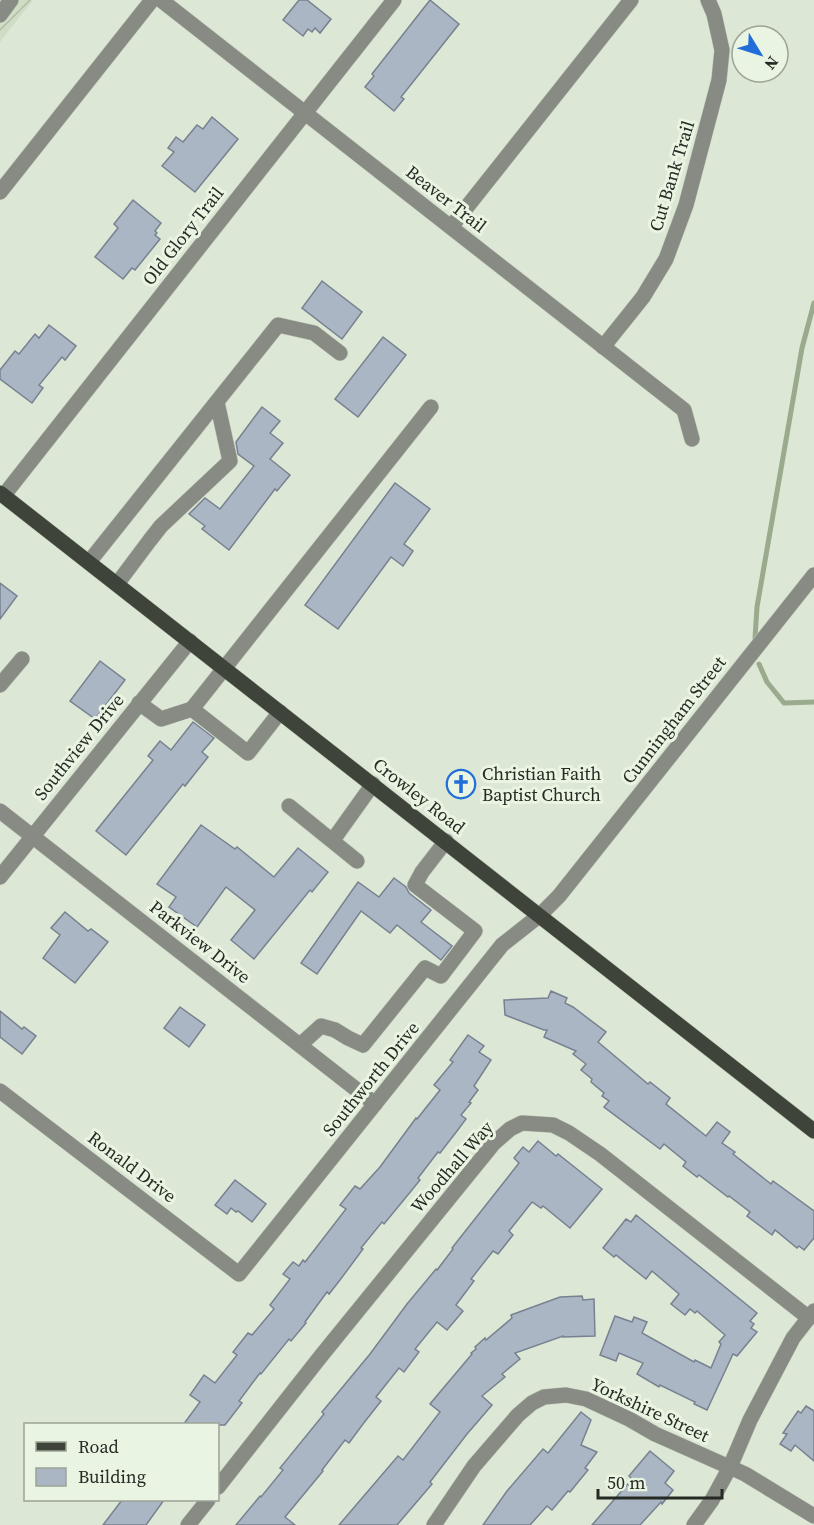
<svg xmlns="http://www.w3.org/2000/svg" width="814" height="1525" font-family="'Source Serif 4',serif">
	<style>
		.industrial { fill: url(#industrial-furrows) }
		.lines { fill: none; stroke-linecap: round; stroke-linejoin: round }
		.stream { stroke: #9aab8d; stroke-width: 5 }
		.building { fill: #abb6c5; stroke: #778190; stroke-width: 1.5 }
		.minor-casing { stroke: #bcc5b5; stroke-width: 16 }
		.major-casing { stroke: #bcc5b5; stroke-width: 16 }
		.minor { stroke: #878b84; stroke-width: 15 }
		.major { stroke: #3e4439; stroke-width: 15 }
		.labels { text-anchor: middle; stroke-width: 6; stroke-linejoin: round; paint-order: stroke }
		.street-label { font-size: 18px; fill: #262a24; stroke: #eaf4e3 }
		.poi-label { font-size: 18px; fill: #262a24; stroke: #eaf4e3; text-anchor: start }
	</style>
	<defs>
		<pattern id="industrial-furrows" width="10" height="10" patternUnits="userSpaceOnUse" patternTransform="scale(1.5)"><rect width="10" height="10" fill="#cfddc5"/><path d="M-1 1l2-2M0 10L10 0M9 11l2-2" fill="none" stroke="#b2bea9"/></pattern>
	</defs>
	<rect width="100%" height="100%" fill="#dde7d5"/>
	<polygon class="industrial" points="0,0 33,0 0,42"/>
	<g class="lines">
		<g class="stream">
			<polyline points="755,638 757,607 802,348 814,303"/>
			<polyline points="759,664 767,682 784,703 814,702"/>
		</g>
	</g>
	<g class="building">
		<polygon points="299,0 307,0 331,19 320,33 315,28 312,32 308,29 303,36 283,20"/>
		<polygon points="430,0 459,24 401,97 404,99 394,111 365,87 374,76 372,74"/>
		<polygon points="212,117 238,139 195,192 162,166 174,152 168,148 176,137 183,142 197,125 203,129"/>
		<polygon points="133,200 161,223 155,231 157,233 155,235 160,239 135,270 132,268 123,279 95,257 118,228 114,224"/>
		<polygon points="322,281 362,312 342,339 302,308"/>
		<polygon points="49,325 76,346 65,360 62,357 39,385 43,388 32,403 0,379 0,370 15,351 19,354 35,334 39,338"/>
		<polygon points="383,337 406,355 358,417 335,399"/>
		<polygon points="262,407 280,421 270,433 283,443 270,459 290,475 277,491 275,489 229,550 202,529 205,526 189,514 205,498 220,509 254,466 238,454 236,442"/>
		<polygon points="395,483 430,509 404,544 413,551 403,566 391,557 338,629 305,605"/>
		<polygon points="0,583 17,596 0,619"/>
		<polygon points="100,661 125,680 95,719 70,701"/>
		<polygon points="193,722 214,738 202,752 208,757 185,786 183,784 126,855 96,831 153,760 148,756 160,741 171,750"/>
		<polygon points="201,825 235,849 237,847 274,877 298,848 328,872 312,892 310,890 254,959 231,940 255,910 226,887 197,927 169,907 176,897 157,884"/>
		<polygon points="394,878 406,887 409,893 431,910 421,922 452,946 441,960 397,925 390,933 361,911 317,974 301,963 358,882 379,897"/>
		<polygon points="65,912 88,931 91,929 108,942 75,983 43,958 60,935 51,928"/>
		<polygon points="551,991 567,998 565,1003 573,1007 606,1032 598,1042 648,1084 650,1082 670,1098 666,1104 706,1136 717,1122 730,1132 722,1143 735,1152 733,1154 771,1184 773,1181 814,1211 814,1238 804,1250 799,1246 797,1248 775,1230 772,1235 747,1216 750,1212 729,1196 728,1197 699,1175 697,1177 683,1166 686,1162 664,1144 660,1149 604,1107 609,1101 602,1096 604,1093 591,1082 592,1079 581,1070 586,1064 573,1054 576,1051 544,1037 547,1030 544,1030 505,1015 504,1000 548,998"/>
		<polygon points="180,1007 205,1025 189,1047 164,1028"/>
		<polygon points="0,1011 22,1029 24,1027 36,1036 22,1054 0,1037"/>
		<polygon points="468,1035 484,1046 479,1052 491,1060 474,1086 478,1090 469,1102 471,1103 461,1115 466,1119 457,1131 440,1153 438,1152 418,1178 420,1180 407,1196 384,1224 382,1222 361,1248 363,1249 340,1280 329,1294 327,1292 305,1322 306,1323 291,1341 289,1339 261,1374 260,1373 239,1401 242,1403 225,1425 183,1425 200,1402 190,1395 204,1375 215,1383 237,1355 233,1352 248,1333 252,1335 274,1309 270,1305 290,1279 283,1274 293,1262 299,1266 303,1260 305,1262 346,1209 340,1205 355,1186 360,1189 380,1167 416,1118 417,1119 440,1090 434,1085 453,1062 450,1060"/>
		<polygon points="538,1141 556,1156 558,1154 602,1189 570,1228 543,1206 541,1208 532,1202 509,1231 513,1235 498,1254 493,1251 471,1279 474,1281 456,1305 463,1311 447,1330 437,1322 415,1349 419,1352 404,1372 399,1368 376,1397 381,1401 363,1424 349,1443 345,1440 322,1470 323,1471 285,1517 295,1525 236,1525 260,1496 261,1497 283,1470 280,1468 324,1414 322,1412 370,1354 407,1304 436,1269 437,1270 453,1249 452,1248 519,1163 514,1158 523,1147 529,1152"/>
		<polygon points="235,1180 266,1204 252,1222 238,1211 236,1212 231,1208 227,1214 215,1205"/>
		<polygon points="636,1215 757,1313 750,1321 754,1324 751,1328 757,1332 737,1356 733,1354 707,1410 694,1404 695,1402 660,1385 659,1387 637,1374 643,1363 619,1353 616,1361 600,1355 615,1316 632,1322 634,1317 647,1322 642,1333 694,1362 695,1360 711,1368 721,1344 719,1342 725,1335 697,1311 695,1313 690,1309 685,1315 671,1304 679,1294 652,1271 646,1279 616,1255 614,1257 603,1248 626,1219 631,1222"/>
		<polygon points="582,1296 583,1300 594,1299 595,1336 563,1337 563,1336 515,1353 520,1359 502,1374 505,1377 482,1396 492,1405 467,1434 430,1482 432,1484 397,1525 339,1525 398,1456 403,1460 440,1412 430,1404 472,1354 471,1353 476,1349 475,1347 485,1338 486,1340 512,1318 511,1315 560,1297"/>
		<polygon points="806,1406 814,1411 814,1461 795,1445 791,1451 780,1444 787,1434 783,1433 798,1411 801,1413"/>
		<polygon points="581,1412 591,1420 581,1445 597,1452 585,1468 588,1470 570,1492 568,1491 552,1510 547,1506 530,1525 483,1525 507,1491 543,1449 548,1453"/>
		<polygon points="650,1451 674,1471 665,1483 673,1490 662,1504 661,1502 640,1525 592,1525 632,1479 629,1476"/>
		<polygon points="122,1500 164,1500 146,1525 103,1525"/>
	</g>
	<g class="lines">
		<g class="minor-casing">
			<g id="minor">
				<polyline points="161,0 684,410 692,439"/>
				<polyline points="0,15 11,0"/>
				<polyline points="0,192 152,0"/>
				<polyline points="451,227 631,0"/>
				<polyline points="603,347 643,297 666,259 686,205 719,80 722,50 714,14 708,0"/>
				<polyline points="4,495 394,0"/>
				<polyline points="89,562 278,325 314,333 340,353"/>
				<polyline points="117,584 150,540 161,526 230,461 217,402"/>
				<polyline points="0,685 22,659"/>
				<polyline points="139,703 161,719 192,709"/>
				<polyline points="280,712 248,753 192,709 431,407"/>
				<polyline points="289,806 357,861"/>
				<polyline points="0,811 375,1104"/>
				<polyline points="333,840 373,784"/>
				<polyline points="0,877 190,641"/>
				<polyline points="300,1045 321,1026 335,1030 348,1038 363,1045 425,968 441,976 475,931 415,885 422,872 446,841"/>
				<polyline points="0,1091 239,1274 502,945 540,915 559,896 814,575"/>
				<polyline points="218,1487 321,1356 494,1143 510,1129 522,1123 553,1125 569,1133 600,1154 809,1318"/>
				<polyline points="188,1525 208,1500"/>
				<polyline points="434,1525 474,1466 518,1415 532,1403 544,1397 566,1395 586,1399 629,1419 655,1434 745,1474 814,1516"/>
				<polyline points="694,1525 712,1500 730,1467 750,1420 793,1338 814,1311"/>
			</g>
		</g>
		<g class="major-casing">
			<polyline id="major" points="0,493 814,1131"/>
		</g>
		<use href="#minor" class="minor"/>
		<use href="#major" class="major"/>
	</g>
	<defs>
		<g id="church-ring" transform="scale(1.5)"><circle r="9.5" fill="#eaf4e3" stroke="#226ed9" stroke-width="1.5"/><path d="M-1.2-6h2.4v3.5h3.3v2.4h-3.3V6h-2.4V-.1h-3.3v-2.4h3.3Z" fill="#226ed9"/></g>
	</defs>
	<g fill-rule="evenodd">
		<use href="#church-ring" x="461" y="784"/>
	</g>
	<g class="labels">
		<g class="street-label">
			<text transform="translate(672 176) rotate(-73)" y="6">Cut Bank Trail</text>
			<text transform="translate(446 199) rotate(38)" y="6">Beaver Trail</text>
			<text transform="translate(183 236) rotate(-52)" y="6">Old Glory Trail</text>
			<text transform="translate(674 720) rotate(-52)" y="6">Cunningham Street</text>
			<text transform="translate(79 747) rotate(-51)" y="6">Southview Drive</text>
			<text transform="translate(419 796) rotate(38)" y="6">Crowley Road</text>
			<text transform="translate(200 942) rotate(38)" y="6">Parkview Drive</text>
			<text transform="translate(371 1079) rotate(-51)" y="6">Southworth Drive</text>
			<text transform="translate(132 1167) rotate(37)" y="6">Ronald Drive</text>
			<text transform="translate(452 1167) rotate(-49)" y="6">Woodhall Way</text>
			<text transform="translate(650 1410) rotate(25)" y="6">Yorkshire Street</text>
		</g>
		<g class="poi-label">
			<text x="482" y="780">Christian Faith<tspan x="482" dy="21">Baptist Church</tspan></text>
		</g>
	</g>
	<rect x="24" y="1423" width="195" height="78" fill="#eaf4e3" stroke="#9ca397" stroke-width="1.5"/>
	<rect x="36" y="1442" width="30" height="9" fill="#3e4439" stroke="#9ca397" stroke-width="1.5"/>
	<text x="78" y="1453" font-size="18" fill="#262a24">Road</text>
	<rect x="36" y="1468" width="30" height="18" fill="#abb6c5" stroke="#9ca397" stroke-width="1.5"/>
	<text x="78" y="1483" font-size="18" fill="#262a24">Building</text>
	<g transform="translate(760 54) rotate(128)"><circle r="28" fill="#eaf4e3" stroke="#9ca397" stroke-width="1.5"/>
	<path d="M0-4.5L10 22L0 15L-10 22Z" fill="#226ed9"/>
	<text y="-9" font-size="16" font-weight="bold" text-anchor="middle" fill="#262a24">N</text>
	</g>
	<path d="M598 1489v9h124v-9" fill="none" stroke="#262a24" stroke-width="3"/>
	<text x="607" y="1489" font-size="18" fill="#262a24" stroke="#eaf4e3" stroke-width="4.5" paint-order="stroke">50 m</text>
</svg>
